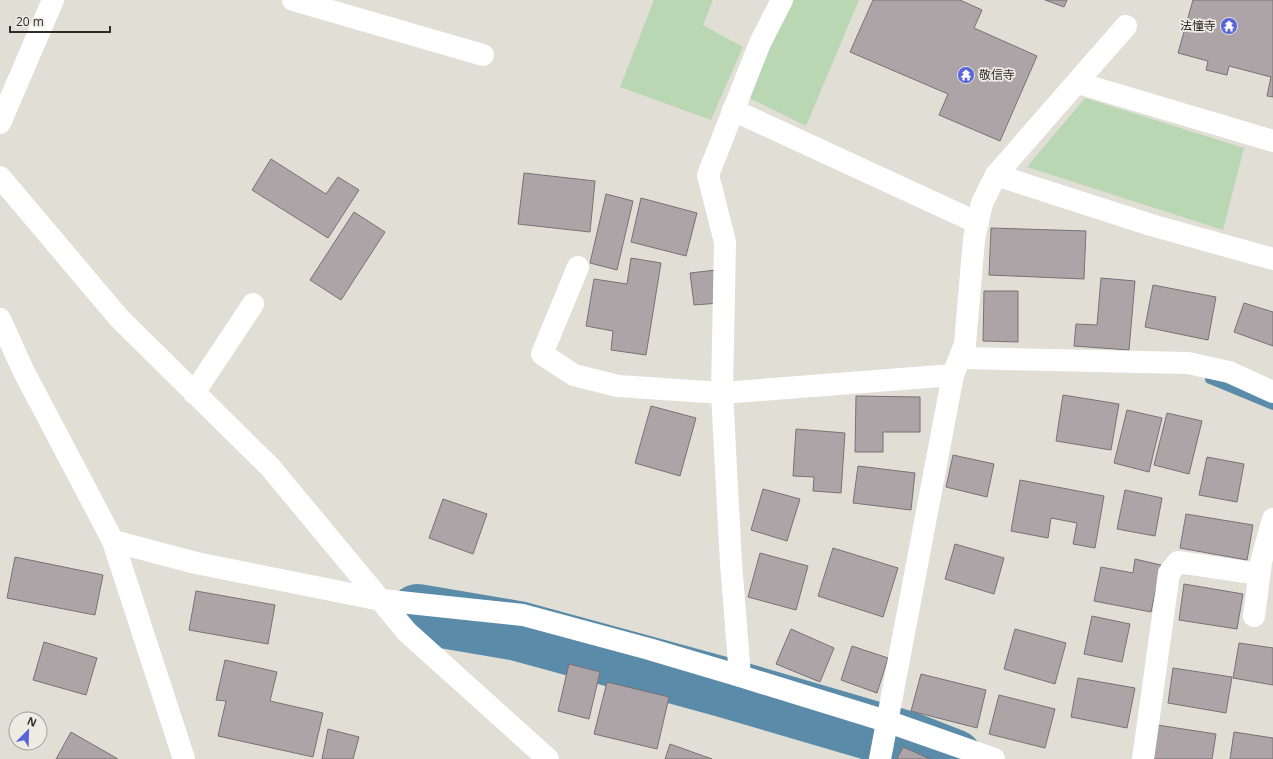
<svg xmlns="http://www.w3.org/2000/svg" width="1273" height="759" font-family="'Open Sans','Noto Sans JP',sans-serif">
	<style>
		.green { fill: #bad7b4 }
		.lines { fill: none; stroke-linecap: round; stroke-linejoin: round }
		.stream { stroke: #5a8ba9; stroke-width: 10 }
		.river { stroke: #5a8ba9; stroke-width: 60 }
		.building { fill: #ada4a7; stroke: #797173 }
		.street { stroke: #fff; stroke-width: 22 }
		.labels { text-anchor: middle; stroke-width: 3.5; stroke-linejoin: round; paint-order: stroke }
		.poi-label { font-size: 12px; fill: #2d2c29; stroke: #eeebe3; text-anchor: end }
	</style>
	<rect width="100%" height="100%" fill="#e1ded6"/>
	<g class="green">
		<polygon points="654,0 713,0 703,25 743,47 711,120 620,87"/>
		<polygon points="792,0 859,0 806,126 747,97"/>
		<polygon points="1085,98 1244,148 1223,230 1027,167"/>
	</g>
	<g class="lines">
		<polyline class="stream" points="1210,379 1273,405"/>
		<polyline class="river" points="418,614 518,631 723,687 907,741 953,759"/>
	</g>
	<g class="building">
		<polygon points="873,0 960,0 982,10 974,28 1037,56 1000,141 939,115 948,94 850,52"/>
		<polygon points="1045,0 1067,0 1064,7"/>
		<polygon points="1193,0 1273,0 1273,97 1267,96 1271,77 1229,66 1227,75 1206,70 1208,61 1178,53"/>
		<polygon points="271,159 326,194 338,177 359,190 328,238 252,190"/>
		<polygon points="524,173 595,181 590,232 518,224"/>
		<polygon points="606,194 633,201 617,270 590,263"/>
		<polygon points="641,198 697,213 686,256 631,242"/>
		<polygon points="354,212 385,232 341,300 310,280"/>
		<polygon points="991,228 1086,231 1084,279 989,275"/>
		<polygon points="631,258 661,263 646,355 611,350 613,331 586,326 594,279 627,284"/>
		<polygon points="716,270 719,303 694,305 690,273"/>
		<polygon points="1101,278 1135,281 1129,350 1074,346 1076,324 1097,325"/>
		<polygon points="1153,285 1216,297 1208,340 1145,327"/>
		<polygon points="984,291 1018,291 1018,342 983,341"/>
		<polygon points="1244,303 1273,312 1273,346 1234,332"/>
		<polygon points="1063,395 1119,404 1111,450 1056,441"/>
		<polygon points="856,396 920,397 920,432 883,432 883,452 855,452"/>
		<polygon points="651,406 696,418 680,476 635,463"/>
		<polygon points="1127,410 1162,418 1149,472 1114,463"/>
		<polygon points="1167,413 1202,421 1189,474 1154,465"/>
		<polygon points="796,429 845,433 841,493 813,491 814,477 793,476"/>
		<polygon points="953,455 994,464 987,497 946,487"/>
		<polygon points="1207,457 1244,464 1237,502 1199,495"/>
		<polygon points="858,466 915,473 911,510 853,503"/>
		<polygon points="1020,480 1104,496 1095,548 1073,544 1077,523 1051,518 1048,538 1011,531"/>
		<polygon points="763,489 800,499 787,541 751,530"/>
		<polygon points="1125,490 1162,498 1155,536 1117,529"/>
		<polygon points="443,499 487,514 473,554 429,538"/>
		<polygon points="1186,514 1253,525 1247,560 1180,548"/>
		<polygon points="955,544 1004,558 994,594 945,579"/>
		<polygon points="833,548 898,568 883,617 818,596"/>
		<polygon points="760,553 808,566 796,610 748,597"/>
		<polygon points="15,557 103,575 95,615 7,598"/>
		<polygon points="1135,559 1161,565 1151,612 1094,601 1101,567 1133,573"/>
		<polygon points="1184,584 1243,594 1237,629 1179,620"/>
		<polygon points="196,591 275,605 268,644 189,630"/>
		<polygon points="1092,616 1130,624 1122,662 1084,654"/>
		<polygon points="791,629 834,648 820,682 776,664"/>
		<polygon points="1015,629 1066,643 1055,684 1004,669"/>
		<polygon points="44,642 97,658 86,695 33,680"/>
		<polygon points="1239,643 1273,648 1273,685 1233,678"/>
		<polygon points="852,646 888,658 877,693 841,680"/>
		<polygon points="225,660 277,672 270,701 323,713 313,757 218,736 226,701 216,700"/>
		<polygon points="569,664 600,672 589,719 558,711"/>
		<polygon points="1173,668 1232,677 1226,713 1168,703"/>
		<polygon points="921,674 986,690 977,728 911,711"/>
		<polygon points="1078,678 1135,688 1127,728 1071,717"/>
		<polygon points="607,682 669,697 657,749 594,734"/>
		<polygon points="999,695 1055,709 1045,748 989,734"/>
		<polygon points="1157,725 1216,734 1212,759 1151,759"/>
		<polygon points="328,729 359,737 353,759 322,759"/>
		<polygon points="71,732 118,759 56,759"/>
		<polygon points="1234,732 1273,738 1273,759 1230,759"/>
		<polygon points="670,744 712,759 665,759"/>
		<polygon points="903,747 930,759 897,759"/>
	</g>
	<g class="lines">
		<g class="street">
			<polyline points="293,0 483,55"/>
			<polyline points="1078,83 1273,141"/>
			<polyline points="733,110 978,223"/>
			<polyline points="0,123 53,0"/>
			<polyline points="996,175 1151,225 1273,259"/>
			<polyline points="0,177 119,318 270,467 407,632 548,759"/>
			<polyline points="578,267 542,354 574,375 618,386 722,393 953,375"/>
			<polyline points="0,319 23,370 113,541 184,759"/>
			<polyline points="960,358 1188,363 1229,372 1273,392"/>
			<polyline points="194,393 253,304"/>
			<polyline points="113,541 196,563 381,600 523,615 649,649 740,676 886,721 994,759"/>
			<polyline points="1254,616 1261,562 1273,519"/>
			<polyline points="740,676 731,563 722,393 725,242 708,175 760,43 782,0"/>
			<polyline points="880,759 953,375 965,344 974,239 982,203 996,175 1126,26"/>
			<polyline points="1143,759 1169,573 1178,562 1259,574"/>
		</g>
	</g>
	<defs>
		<g id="temple-disc" transform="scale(0.9)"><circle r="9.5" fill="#5964db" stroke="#eeebe3"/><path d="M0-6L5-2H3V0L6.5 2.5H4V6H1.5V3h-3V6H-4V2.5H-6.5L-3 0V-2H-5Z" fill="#fff"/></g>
	</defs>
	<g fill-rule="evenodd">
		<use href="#temple-disc" x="1229" y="26"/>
		<use href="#temple-disc" x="966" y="75"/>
	</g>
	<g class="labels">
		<g class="poi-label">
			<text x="1216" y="30">法憧寺</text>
			<text x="979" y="79" text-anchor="start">敬信寺</text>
		</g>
	</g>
	<g transform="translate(28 731) rotate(23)"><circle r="19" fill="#eeebe3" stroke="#a19f99"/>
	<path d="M0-3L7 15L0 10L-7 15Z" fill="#5964db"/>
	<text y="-6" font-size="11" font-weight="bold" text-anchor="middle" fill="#2d2c29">N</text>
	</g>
	<path d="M10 26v6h100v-6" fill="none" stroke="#2d2c29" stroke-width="2"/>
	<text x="16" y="26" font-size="12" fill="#2d2c29" stroke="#eeebe3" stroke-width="3" paint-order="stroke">20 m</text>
</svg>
